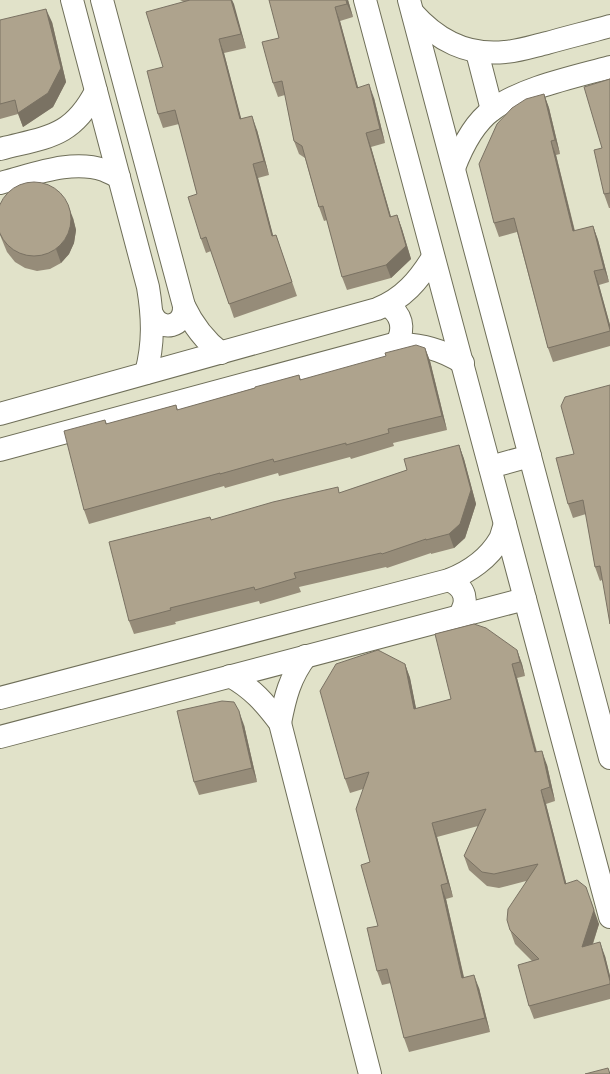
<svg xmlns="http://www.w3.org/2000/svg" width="610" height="1074" font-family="'Asap Condensed',sans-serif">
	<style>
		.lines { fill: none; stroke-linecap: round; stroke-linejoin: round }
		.minor-casing { stroke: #6f6f59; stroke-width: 24 }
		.minor { stroke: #fff; stroke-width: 22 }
		.wall { fill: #968c79 }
		.shaded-wall { fill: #7a7263 }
		.building { fill: #aea38d; stroke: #7a7263 }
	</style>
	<rect width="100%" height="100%" fill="#e1e2c9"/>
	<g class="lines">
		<g class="minor-casing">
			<g id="minor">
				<path d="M 72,0 L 148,287 C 153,317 154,343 146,373"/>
				<path d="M 102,0 L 184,306 C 193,325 204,340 221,353"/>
				<polyline points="365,0 610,917"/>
				<polyline points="409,0 610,758"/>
				<path d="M 413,13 C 437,40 468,56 505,52 C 520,51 534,46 547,43 C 568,37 589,32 610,26"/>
				<polyline points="477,52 492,110"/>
				<path d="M 0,149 C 46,137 72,138 96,91"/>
				<path d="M 454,168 C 462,147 473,124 492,110 C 521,88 574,77 610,67"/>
				<path d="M 0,183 C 33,175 70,159 104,170 C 109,172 114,175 119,177"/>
				<path d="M 387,305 C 402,314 405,328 397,343"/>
				<path d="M 152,314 C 161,333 185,327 184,306"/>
				<path d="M 0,414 L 377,309 C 403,299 419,280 433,257"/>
				<path d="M 0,450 L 397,343 C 424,346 439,348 463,363"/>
				<polyline points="490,467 530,456"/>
				<path d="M 449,580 C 466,588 469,601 459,616"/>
				<path d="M 230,676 C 252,688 265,703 280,723 L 370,1074"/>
				<path d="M 0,698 L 449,580 C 469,572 489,558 500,539 C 502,535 503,529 505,524"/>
				<path d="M 280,723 C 285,697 290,677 306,656"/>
				<polyline points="0,737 525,599"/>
			</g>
		</g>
		<use href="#minor" class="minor"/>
	</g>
	<g class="wall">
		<polygon points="180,0 232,0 246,48 224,53 241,119 257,130 269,175 258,178 273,236 276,235 297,296 234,318 211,251 206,253 201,239 197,194 179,124 163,128 158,114 163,67 184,2"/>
		<polygon points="348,0 353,17 340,21 358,88 374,98 385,143 371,147 391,217 397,215 402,229 411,259 391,278 347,290 342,277 327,220 324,221 319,207 305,158 299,154 294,141 285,95 278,97 273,83 279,38"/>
		<polygon points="0,20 52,22 66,82 53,107 23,127 18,114 0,119"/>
		<polygon points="610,79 610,208 609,208 604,194 602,148"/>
		<polygon points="544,94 549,108 560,154 556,155 575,231 593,226 598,240 609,282 599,285 610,325 610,346 553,362 548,348 517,232 499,237 494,223"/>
		<polygon points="73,218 76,230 74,243 69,254 61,263 50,269 37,271 25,268 15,262 7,252 0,235"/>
		<polygon points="425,348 430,361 447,430 393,443 394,446 351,459 350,457 279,476 278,473 225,488 224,486 89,524 84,510 105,420 107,424 176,405 178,410 299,375 301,380"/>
		<polygon points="610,385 602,580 600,581 595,567 586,514 573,518 568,504 574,454"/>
		<polygon points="459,445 464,459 476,504 465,538 454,548 431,554 431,553 387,568 386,567 299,587 301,592 260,604 259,601 175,622 176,624 134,634 129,621 211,520 340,493 407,470"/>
		<polygon points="517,650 522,664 525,676 517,678 537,752 547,765 555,801 546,804 566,883 599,924 593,944 605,956 610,976 610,999 534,1019 529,1006 532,961 515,944 510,930 526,881 499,888 487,886 469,870 464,856 478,826 437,837 453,897 446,899 464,977 479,988 490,1032 409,1052 404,1038 391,983 382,985 377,971 378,926 363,789 350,793 345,779 405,664 410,678 416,709 451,699"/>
		<polygon points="244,725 257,782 199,795 194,782"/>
	</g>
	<g class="shaded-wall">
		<polygon points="231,0 232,0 234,4 246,48 241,34"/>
		<polygon points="346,0 348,0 353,17 347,4"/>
		<polygon points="335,7 340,21 362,102 357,88"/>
		<polygon points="46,9 52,22 66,82 53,107 23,127 18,113"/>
		<polygon points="219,39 224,53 245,133 240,119"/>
		<polygon points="369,84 374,98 385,143 380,129"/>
		<polygon points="544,94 549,108 560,154 555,140"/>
		<polygon points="252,116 257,130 269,175 264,161"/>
		<polygon points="366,133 371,147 395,231 390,217"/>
		<polygon points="551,141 556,155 578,245 573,231"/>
		<polygon points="253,164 258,178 277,250 272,236"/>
		<polygon points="68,205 73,218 76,230 74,243 69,254 61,263 56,249"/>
		<polygon points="397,215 402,229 411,259 391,278 386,265"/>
		<polygon points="593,226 598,240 609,282 604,269"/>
		<polygon points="594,271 599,285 610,325 610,330"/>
		<polygon points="425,348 430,361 447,430 442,416"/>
		<polygon points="459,445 464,459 476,504 465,538 454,548 449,534"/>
		<polygon points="517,650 522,664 525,676 520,662"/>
		<polygon points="405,664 410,678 419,723 414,709"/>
		<polygon points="512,664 517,678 540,766 535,752"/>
		<polygon points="239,711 244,725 257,782 252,768"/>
		<polygon points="542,751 547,765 555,801 550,787"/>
		<polygon points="541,790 546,804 570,898 565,884"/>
		<polygon points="432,823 437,837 453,897 448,883"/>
		<polygon points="441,885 446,899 467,992 462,978"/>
		<polygon points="591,901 599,924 587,961 582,947"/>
		<polygon points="600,942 605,956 610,976 610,981"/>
		<polygon points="474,975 479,988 490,1032 485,1018"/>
	</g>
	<g class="building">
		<polygon points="190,0 231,0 241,34 219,39 240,119 252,116 264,161 253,164 272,236 276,235 292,282 229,304 206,237 201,239 188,197 197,194 175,110 158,114 147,71 163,67 146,12"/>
		<polygon points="269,0 346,0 347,4 335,7 357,88 369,84 380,129 366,133 390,217 397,215 406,246 386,265 342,277 323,206 319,207 302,146 294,141 282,81 273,83 262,42 279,38"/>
		<polygon points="46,9 61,68 48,93 18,113 15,100 0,104 0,20"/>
		<polygon points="610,79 610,193 604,194 594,150 602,148 584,87"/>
		<polygon points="544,94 555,140 551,141 573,231 593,226 604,269 594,271 610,330 610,331 548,348 514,218 494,223 479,164 497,124 512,108 526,99"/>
		<circle cx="34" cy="219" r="37"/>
		<polygon points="416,345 425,348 442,416 388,429 389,433 346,445 346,443 274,462 273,459 220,474 220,473 84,510 64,431 105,420 106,424 176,405 177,410 255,388 255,387 299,375 300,380 386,356 385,353"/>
		<polygon points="610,385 610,624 600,566 595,567 583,500 568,504 556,458 574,454 561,406 565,397"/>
		<polygon points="459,445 471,490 460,524 449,534 426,540 426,539 382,554 381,553 294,573 296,578 255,590 254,587 170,608 171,610 129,621 109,542 210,517 211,520 273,502 338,487 339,493 407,470 404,459"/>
		<polygon points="474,624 486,628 517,650 520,662 512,664 535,752 542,751 550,787 541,790 565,884 577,880 586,887 594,910 582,947 600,942 610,981 610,984 529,1006 518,965 539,959 510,930 507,920 508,909 538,864 494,874 482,872 464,856 486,809 432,823 448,883 441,885 462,978 474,975 485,1018 404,1038 387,969 377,971 367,928 378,926 361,865 370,862 356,809 369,772 345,779 320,691 336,664 378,650 405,664 414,709 451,699 435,634"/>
		<polygon points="222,701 234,702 239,711 252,768 194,782 177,711"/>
		<polygon points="608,1068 610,1074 585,1074"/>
	</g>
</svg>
